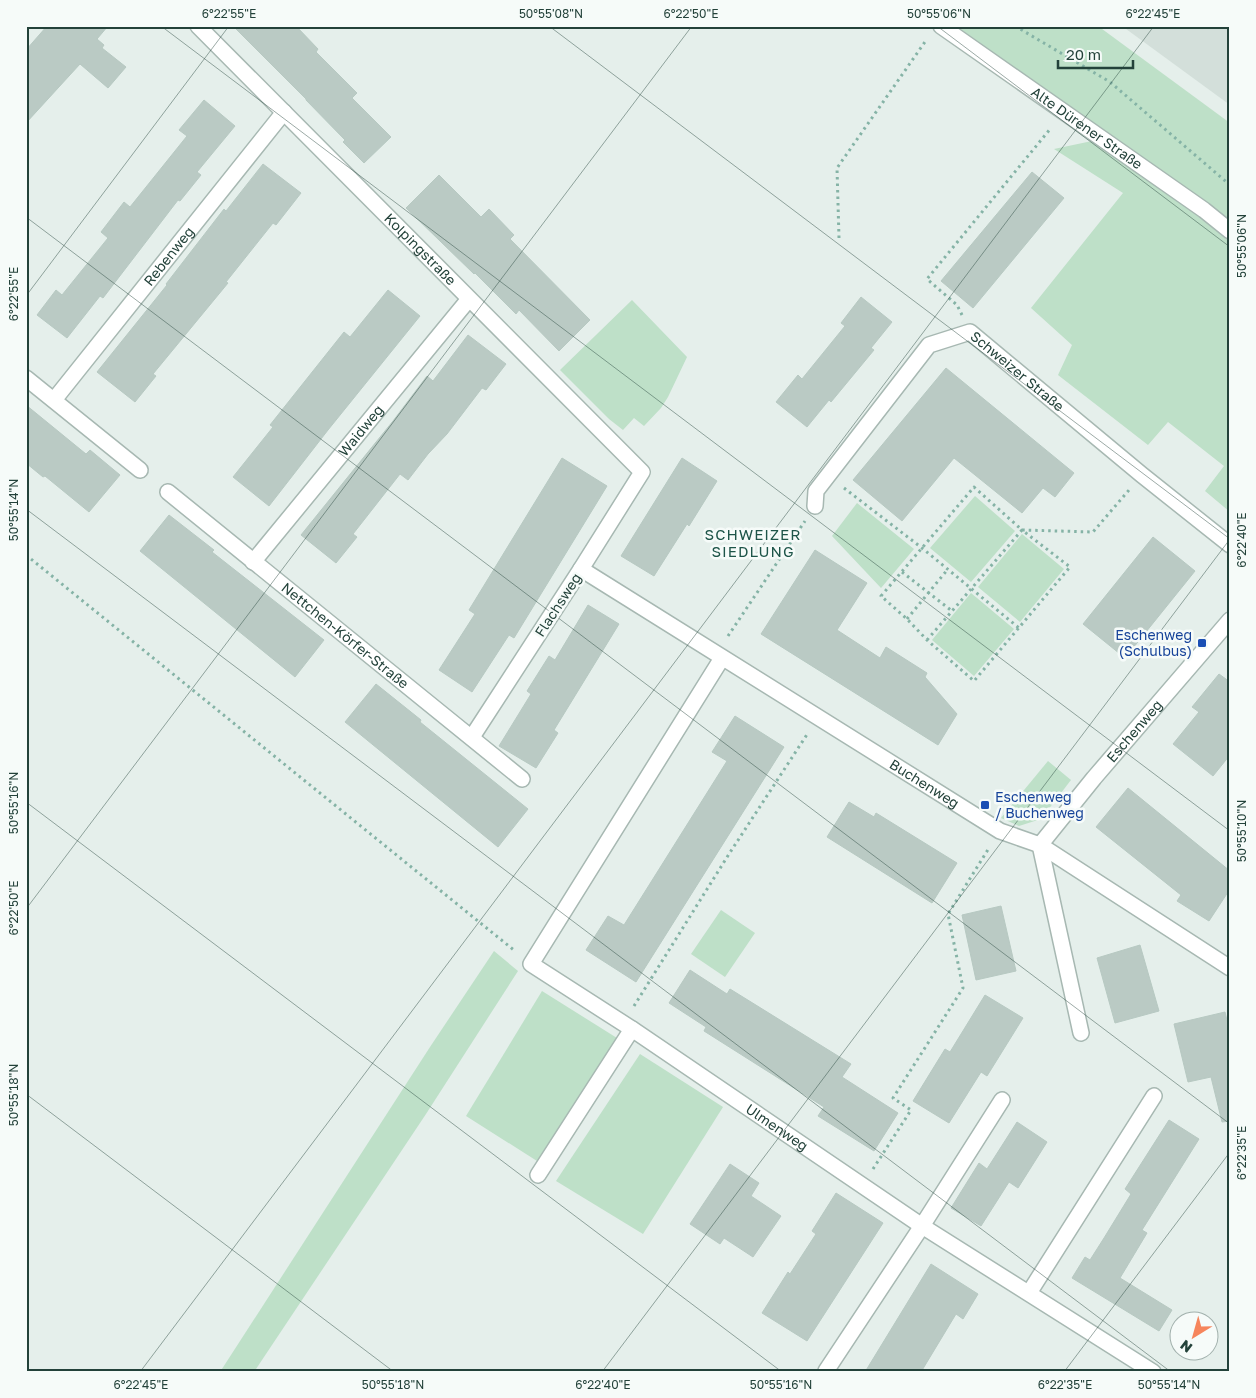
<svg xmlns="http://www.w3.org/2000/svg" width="1256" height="1398" font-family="'Golos Text',sans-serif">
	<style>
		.built { fill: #d3dfda }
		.green { fill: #bee0c8 }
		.building { fill: #bacac4; stroke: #b7c9c2 }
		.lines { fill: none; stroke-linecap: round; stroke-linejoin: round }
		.minor-casing { stroke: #a7b8b2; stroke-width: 18 }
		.path { stroke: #85b3a6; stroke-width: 3; stroke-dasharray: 2.5 4; stroke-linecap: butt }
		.minor { stroke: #fff; stroke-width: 15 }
		.ticks { fill: none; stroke: #23423a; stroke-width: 1; stroke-opacity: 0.45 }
		.transit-dot { fill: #1a4fb4; stroke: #f6fbf9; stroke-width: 2 }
		.labels { text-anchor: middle; stroke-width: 5; stroke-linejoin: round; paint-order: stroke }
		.street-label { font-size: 14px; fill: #23423a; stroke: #f6fbf9 }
		.transit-label { font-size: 14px; fill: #164399; stroke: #f6fbf9; text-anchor: end }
		.neighbourhood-label { font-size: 15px; letter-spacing: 1px; fill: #1e5549; stroke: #f6fbf9 }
		.neatline { fill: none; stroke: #23423a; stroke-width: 2 }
		.ticks-label { font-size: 12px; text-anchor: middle; fill: #23423a }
	</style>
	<rect width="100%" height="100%" fill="#e5efeb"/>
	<polygon class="built" points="1122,26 1230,26 1230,105"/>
	<g class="green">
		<polygon points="950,26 1098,26 1230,123 1230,224"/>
		<polygon points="1092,141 1198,216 1230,242 1230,512 1205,491 1224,466 1168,422 1148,445 1058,375 1072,345 1031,308 1123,193 1054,149"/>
		<polygon points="632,300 687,357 668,397 661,408 644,426 634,418 623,430 609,419 560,370"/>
		<polygon points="975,496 1015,531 971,582 930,548"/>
		<polygon points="857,503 914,549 881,588 832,536"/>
		<polygon points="1022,534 1064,569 1020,622 978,587"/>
		<polygon points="971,593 1014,629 974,676 932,640"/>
		<polygon points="1048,761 1071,780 1041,819 1019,826 1001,818"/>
		<polygon points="721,910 755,933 725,977 691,954"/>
		<polygon points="494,951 518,971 426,1114 254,1372 220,1372 430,1047"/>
		<polygon points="542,991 617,1038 537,1161 466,1116"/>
		<polygon points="640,1054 723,1107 643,1234 556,1181"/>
	</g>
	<g class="building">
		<polygon points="47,26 108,26 97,39 104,45 102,48 126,67 108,88 80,64 26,123 26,50"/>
		<polygon points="233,26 296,26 318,49 316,52 357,93 352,98 391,137 364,163 343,142 345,140 306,100 306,99"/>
		<polygon points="204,100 235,126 197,172 201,175 180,201 178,200 103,298 100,296 67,338 37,315 56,290 62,295 108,238 101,232 124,202 130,207 187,136 179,130"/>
		<polygon points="263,164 301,193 276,225 273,223 226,282 228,283 153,374 156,376 135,402 97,372 167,285 166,284 224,209 226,211"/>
		<polygon points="1032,172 1064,198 973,308 941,281"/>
		<polygon points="439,175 481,217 489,209 514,235 510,239 590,320 559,351 519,310 516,314 475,273 474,274 406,208"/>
		<polygon points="388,290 420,316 328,430 269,506 233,477 273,427 270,425 344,332 350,337"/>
		<polygon points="861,297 892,322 871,348 874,350 831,402 829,400 807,427 776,402 798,375 802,379 845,326 841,323"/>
		<polygon points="468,335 506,364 486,390 482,388 447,434 428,454 408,480 400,474 353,534 357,537 336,563 301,535 393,421 427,376 433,381"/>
		<polygon points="946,368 1074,473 1055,497 1043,488 1022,513 954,458 902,521 853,480"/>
		<polygon points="26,405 86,454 90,450 120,475 89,512 45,476 43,477 26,463"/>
		<polygon points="562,458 607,486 514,638 509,635 472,692 439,670 475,614 469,610"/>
		<polygon points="682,458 717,481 689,526 687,524 654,576 621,556"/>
		<polygon points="169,515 214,550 212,552 324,640 295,677 140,551"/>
		<polygon points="1153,537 1195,571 1125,658 1083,624"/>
		<polygon points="815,550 867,583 837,630 880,658 886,647 927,673 925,677 957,714 938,745 761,634"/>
		<polygon points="588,605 619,624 554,730 558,733 536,768 499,746 531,694 527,691 549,656 555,660"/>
		<polygon points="1219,674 1230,682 1230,755 1213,776 1173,744 1199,712 1192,707"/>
		<polygon points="376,684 421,720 420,722 528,809 498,847 345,722"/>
		<polygon points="735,716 784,747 636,982 586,950 608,916 624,925 727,761 712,752"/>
		<polygon points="1128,788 1230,871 1230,889 1209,921 1177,901 1181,895 1096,827"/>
		<polygon points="849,802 874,817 876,813 957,863 932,903 827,837"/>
		<polygon points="1001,906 1016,971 976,980 962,915"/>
		<polygon points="1140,945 1159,1011 1115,1023 1097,958"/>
		<polygon points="690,970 727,994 730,989 851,1064 842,1077 898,1113 874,1151 818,1116 824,1107 704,1031 706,1027 669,1003"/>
		<polygon points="985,995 1023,1018 987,1076 981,1072 949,1123 913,1101 945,1049 950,1052"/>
		<polygon points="1225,1012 1230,1033 1230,1121 1222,1122 1211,1077 1188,1082 1174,1024"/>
		<polygon points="1169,1120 1199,1139 1142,1230 1147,1233 1120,1278 1172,1310 1159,1331 1072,1278 1085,1257 1090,1260 1104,1238 1131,1194 1125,1189"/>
		<polygon points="1017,1122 1047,1142 1018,1188 1009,1182 981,1226 951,1208 979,1163 987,1169"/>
		<polygon points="730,1164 759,1183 751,1196 781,1216 753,1257 724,1238 720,1244 690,1224"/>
		<polygon points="836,1193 883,1223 807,1341 762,1313 788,1272 790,1274 816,1234 812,1231"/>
		<polygon points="931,1264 978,1294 963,1319 956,1314 921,1372 865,1372"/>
	</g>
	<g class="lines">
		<g class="minor-casing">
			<g id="minor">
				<path id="s1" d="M 198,26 L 642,472 L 581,569 L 472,737"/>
				<path id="s2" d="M 941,26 L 1204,210 L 1230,231"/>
				<polyline points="26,378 140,470"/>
				<path id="s3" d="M 54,400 L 284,112"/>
				<path id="s4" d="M 168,492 L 522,779"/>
				<path id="s5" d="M 815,506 L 816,491 L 929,345 L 970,332 L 1142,475 L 1230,545"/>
				<path id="s6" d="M 253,562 L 469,299"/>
				<path id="s7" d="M 581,569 L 1000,831 L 1040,845 L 1230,968"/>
				<path id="s8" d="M 722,658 L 531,964 L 632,1029 L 922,1226 L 1153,1372"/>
				<path id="s9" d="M 1040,845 L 1094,778 L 1230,620"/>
				<polyline points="1040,845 1081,1033"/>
				<polyline points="538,1175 632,1029"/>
				<polyline points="1029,1293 1154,1096"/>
				<polyline points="826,1371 922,1226 1002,1100"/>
			</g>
		</g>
		<g class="path">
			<polyline points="1015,26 1110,82 1230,185"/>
			<polyline points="839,238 837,168 927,39"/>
			<polyline points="962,315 957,305 927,279 1051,128"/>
			<polyline points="844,488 922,548 1019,628"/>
			<polyline points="26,555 515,951"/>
			<polyline points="902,572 952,611"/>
			<polyline points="907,619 948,569"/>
			<polyline points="728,636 805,521"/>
			<polyline points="927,640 1022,530 1070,567 974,681 927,640 907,619 881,596 974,487 1022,530 1093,532 1129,490"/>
			<polyline points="634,1006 729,854 808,733"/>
			<polyline points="873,1169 911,1110 893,1098 963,988 948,914 989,848"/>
		</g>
		<use href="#minor" class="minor"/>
	</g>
	<path class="ticks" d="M 161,26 L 1230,831M 549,26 L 1230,539M 937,26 L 1230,247M 26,217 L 1230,1124M 26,296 L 229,26M 26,509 L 1171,1372M 26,802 L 782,1372M 26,909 L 692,26M 26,1094 L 394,1372M 140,1372 L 1154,26M 602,1372 L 1230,539M 1064,1372 L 1230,1152"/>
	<g class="transit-dot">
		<rect x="1197" y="638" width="10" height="10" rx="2.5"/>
		<rect x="980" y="800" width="10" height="10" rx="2.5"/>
	</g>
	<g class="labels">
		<g class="street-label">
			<text dy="5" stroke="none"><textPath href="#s2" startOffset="178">Alte Dürener Straße</textPath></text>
			<text dy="5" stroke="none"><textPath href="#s1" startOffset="315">Kolpingstraße</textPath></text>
			<text dy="5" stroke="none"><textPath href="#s3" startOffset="184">Rebenweg</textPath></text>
			<text dy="5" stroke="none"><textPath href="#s5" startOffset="304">Schweizer Straße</textPath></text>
			<text dy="5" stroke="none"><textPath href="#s6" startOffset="170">Waidweg</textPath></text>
			<text transform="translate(558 605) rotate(-57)" y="5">Flachsweg</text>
			<text dy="5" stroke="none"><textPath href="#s4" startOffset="228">Nettchen-Körfer-Straße</textPath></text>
			<text dy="5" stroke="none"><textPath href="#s9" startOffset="148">Eschenweg</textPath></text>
			<text dy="5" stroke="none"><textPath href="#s7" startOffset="405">Buchenweg</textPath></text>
			<text dy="5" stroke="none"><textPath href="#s8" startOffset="656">Ulmenweg</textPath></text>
		</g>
		<g class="transit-label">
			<text x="1192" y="640">Eschenweg<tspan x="1192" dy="16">(Schulbus)</tspan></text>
			<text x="995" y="802" text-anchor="start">Eschenweg<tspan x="995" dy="16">/ Buchenweg</tspan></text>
		</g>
		<g class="neighbourhood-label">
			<text x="753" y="540">SCHWEIZER<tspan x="753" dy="17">SIEDLUNG</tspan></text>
		</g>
	</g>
	<rect width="1256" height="1398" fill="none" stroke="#f6fbf9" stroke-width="55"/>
	<g transform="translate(1194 1336) rotate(217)"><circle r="24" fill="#f6fbf9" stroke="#a2b1ad"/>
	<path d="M0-4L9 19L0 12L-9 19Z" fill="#f6855c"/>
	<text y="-8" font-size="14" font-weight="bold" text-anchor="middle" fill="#23423a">N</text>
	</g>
	<path d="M1058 60v8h75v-8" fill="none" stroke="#23423a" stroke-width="2.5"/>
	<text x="1066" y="60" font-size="15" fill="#23423a" stroke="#f6fbf9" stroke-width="4" paint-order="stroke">20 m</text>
	<rect x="28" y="28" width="1200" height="1342" class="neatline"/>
	<g class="ticks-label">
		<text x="229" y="18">6°22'55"E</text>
		<text x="551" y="18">50°55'08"N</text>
		<text x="691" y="18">6°22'50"E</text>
		<text x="939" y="18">50°55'06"N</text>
		<text x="1153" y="18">6°22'45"E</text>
		<text transform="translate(1242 246) rotate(-90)" y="4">50°55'06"N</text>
		<text transform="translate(14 294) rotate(-90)" y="4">6°22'55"E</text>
		<text transform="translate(14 510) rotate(-90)" y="4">50°55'14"N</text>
		<text transform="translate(1242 540) rotate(-90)" y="4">6°22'40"E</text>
		<text transform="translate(14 803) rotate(-90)" y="4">50°55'16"N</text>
		<text transform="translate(1242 831) rotate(-90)" y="4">50°55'10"N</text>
		<text transform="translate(14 908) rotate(-90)" y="4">6°22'50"E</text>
		<text transform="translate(14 1095) rotate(-90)" y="4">50°55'18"N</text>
		<text transform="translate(1242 1153) rotate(-90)" y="4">6°22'35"E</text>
		<text x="141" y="1389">6°22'45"E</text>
		<text x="393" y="1389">50°55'18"N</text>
		<text x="603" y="1389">6°22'40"E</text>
		<text x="781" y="1389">50°55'16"N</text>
		<text x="1065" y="1389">6°22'35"E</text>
		<text x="1169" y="1389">50°55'14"N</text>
	</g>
</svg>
